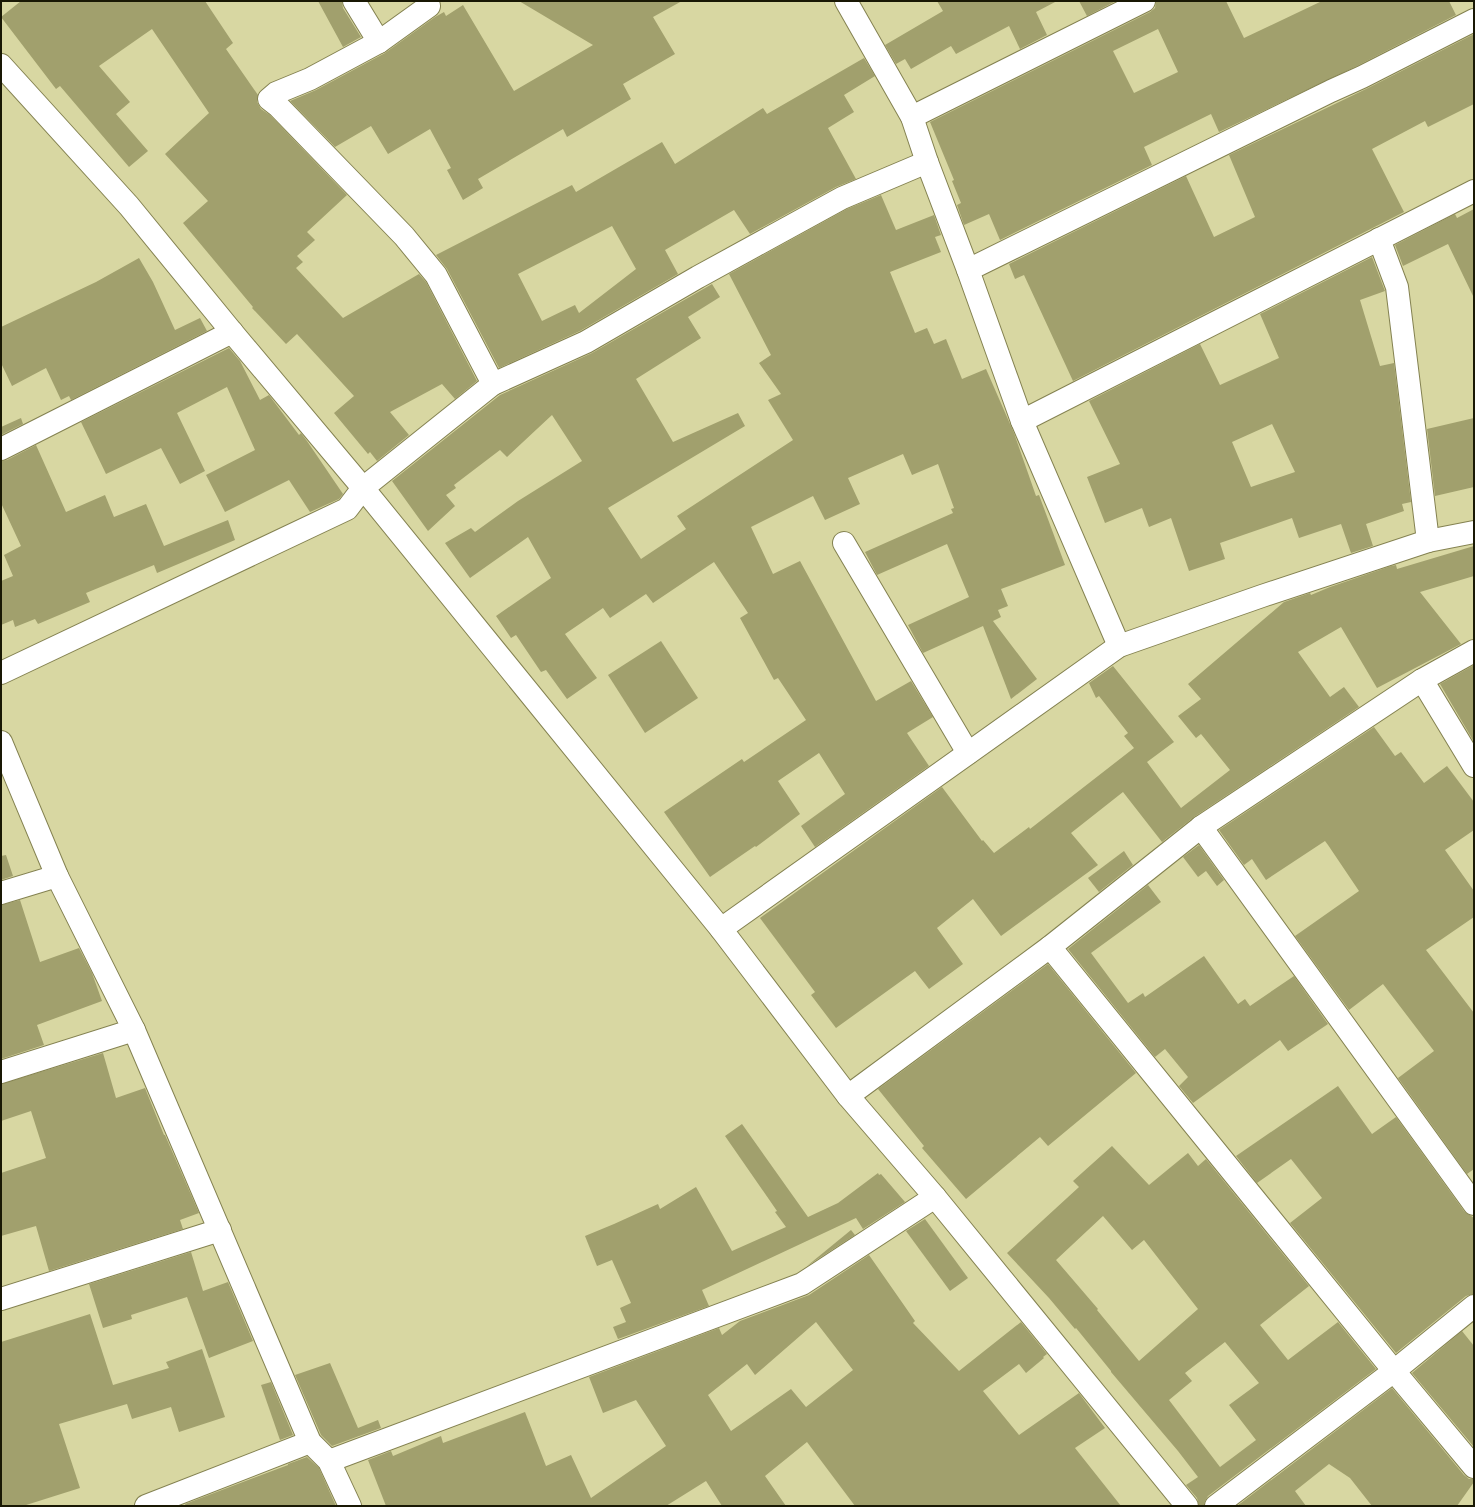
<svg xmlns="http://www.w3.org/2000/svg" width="1475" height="1507" font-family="Spectral,serif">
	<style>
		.building { fill: #a1a06d; fill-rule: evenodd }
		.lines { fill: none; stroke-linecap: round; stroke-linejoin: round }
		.street-casing { stroke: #848251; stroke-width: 24 }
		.street { stroke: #fff; stroke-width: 22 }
	</style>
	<rect width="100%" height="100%" fill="#d8d7a2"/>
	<g class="building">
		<polygon points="21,1 205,1 233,43 226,49 258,95 257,102 261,109 270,115 347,195 307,232 315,240 297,256 303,262 296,268 343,318 419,274 426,282 477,381 455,399 442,384 390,412 409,435 377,461 370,452 368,454 334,413 354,396 297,334 286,344 252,308 253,307 183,223 208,201 165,154 209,113 152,29 99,66 130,102 116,114 148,151 129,167 60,86 56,89 1,17"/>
		<polygon points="318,1 342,1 343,8 361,37 343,47"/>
		<polygon points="519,1 682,1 653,17 675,54 623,84 631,99 567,137 563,129 478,179 483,188 463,200 447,170 451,168 430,129 388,154 371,126 335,147 290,101 316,90 385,53 435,17 444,12 446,16 463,5 514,91 593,45"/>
		<polygon points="937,1 1057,1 1036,12 1047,35 1020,49 1009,26 956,54 951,46 911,69 905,59 896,64 885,45 943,11"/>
		<polygon points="1079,1 1116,1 1087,16"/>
		<path d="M 1156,1 L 1226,1 L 1244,38 L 1322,1 L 1449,1 L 1456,15 L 1357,66 L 1219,132 L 1211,114 L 1144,147 L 1152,165 L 1000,240 L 989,214 L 964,225 L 957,205 L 961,203 L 952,181 L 954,180 L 930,122 L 1150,12 L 1155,8 ZM 1158,29 L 1178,72 L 1134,93 L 1113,51 Z"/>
		<polygon points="1474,34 1474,104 1428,127 1425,121 1372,149 1404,212 1073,381 1024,275 1015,279 1009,264 1186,176 1214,237 1255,217 1229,155 1368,88"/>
		<path d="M 864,58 L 875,76 L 844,95 L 854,112 L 828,128 L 856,179 L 836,187 L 750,234 L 734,210 L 665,250 L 678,274 L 580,331 L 499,368 L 447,269 L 436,255 L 572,185 L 576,192 L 662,142 L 675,164 L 763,108 L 767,114 ZM 612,226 L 636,269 L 579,313 L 575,305 L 542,321 L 518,274 Z"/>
		<polygon points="881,195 896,230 934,215 941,235 935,237 941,252 890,272 915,333 927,328 934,344 946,339 962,379 986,369 1014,433 1036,496 1039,495 1065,565 1001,589 1008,606 998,610 1001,617 993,621 1037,679 1011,699 983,626 923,653 908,625 969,597 947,544 877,575 865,552 953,513 951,509 954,508 938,464 912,475 903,454 848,478 860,504 825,520 813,496 751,527 773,574 800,561 876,701 911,681 933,717 907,733 929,766 815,847 801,826 845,794 819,753 778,781 800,814 756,847 755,846 710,877 664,812 742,759 744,762 806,720 778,678 774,680 740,618 748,613 714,562 653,603 646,594 610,618 603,608 565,634 597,678 567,699 546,670 541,672 516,635 511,638 496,616 551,578 528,537 470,578 445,543 471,528 475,532 518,501 582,461 552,415 507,457 500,450 454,485 456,488 446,495 455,506 428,531 392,481 500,395 592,353 712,284 720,297 688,317 701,338 636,379 673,442 738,413 745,426 608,508 641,559 686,529 677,516 793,440 768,400 781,394 759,363 771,355 729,274 847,209"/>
		<polygon points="1474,209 1474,298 1448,244 1403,266 1395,245 1455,214 1457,218"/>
		<path d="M 1372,257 L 1385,291 L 1360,300 L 1380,366 L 1394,363 L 1411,502 L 1402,504 L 1404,511 L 1366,524 L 1373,546 L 1351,553 L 1341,524 L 1299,538 L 1292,518 L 1220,543 L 1225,559 L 1189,571 L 1171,518 L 1149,527 L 1142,508 L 1105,523 L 1087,477 L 1120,464 L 1089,401 L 1200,344 L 1220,385 L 1279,358 L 1260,314 ZM 1272,424 L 1295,472 L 1251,487 L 1232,442 Z"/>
		<polygon points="139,258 153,282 175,330 200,318 207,331 71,400 69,396 61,400 46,368 12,386 1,363 1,327 96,282"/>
		<polygon points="229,348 240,361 260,400 269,395 299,435 301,433 307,441 343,494 339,499 310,512 289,480 225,512 206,475 255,450 227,387 177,413 205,471 180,484 161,448 106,474 81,422"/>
		<polygon points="21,418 23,424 1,435 1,427"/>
		<polygon points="1474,418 1474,487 1435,496 1427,429"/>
		<polygon points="36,445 66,512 105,495 114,517 146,504 164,546 228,520 235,540 157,573 154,565 86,593 90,602 38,624 35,619 15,627 13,620 1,625 1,581 13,576 4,555 21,546 1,503 1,461 7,460"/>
		<polygon points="1474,546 1474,576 1420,592 1461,644 1377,688 1341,627 1298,652 1330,697 1344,687 1359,707 1194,817 1162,842 1123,792 1071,833 1098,865 1001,936 973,899 937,928 963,964 929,989 915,971 836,1028 811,995 815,992 760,918 942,787 982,841 983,840 994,853 1029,827 1030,829 1134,748 1124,736 1128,733 1099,696 1096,698 1089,683 1113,666 1174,742 1147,762 1181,808 1230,770 1201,734 1196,738 1178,716 1201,699 1188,684 1284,602 1310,593 1311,595 1330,587 1391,566 1396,565 1397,569"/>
		<polygon points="661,641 698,698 645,733 608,675"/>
		<polygon points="1474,665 1474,742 1440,684"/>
		<polygon points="1374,727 1395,756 1401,752 1424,783 1447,766 1474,802 1474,830 1445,850 1474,891 1474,917 1426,950 1474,1013 1474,1169 1467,1174 1398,1078 1434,1051 1383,984 1349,1010 1295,936 1359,891 1328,845 1325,841 1266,880 1252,859 1244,865 1219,830"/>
		<polygon points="1199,845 1224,880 1217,886 1206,871 1198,877 1183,857"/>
		<polygon points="1124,851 1133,865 1099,892 1088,878"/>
		<polygon points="6,855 13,876 1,880 1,856"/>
		<polygon points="1148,885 1161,902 1091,953 1128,1003 1143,993 1145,997 1204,956 1238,1004 1245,999 1250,1006 1294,976 1328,1024 1288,1051 1280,1040 1193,1103 1179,1086 1188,1077 1165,1049 1155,1057 1068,949"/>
		<polygon points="20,900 40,962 79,948 92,973 102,1001 37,1025 44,1045 1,1059 1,905"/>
		<polygon points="1048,964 1136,1073 1048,1146 1040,1137 966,1199 922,1148 924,1146 878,1089"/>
		<polygon points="103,1053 116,1098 145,1088 164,1135 165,1135 199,1213 180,1220 183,1229 49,1271 36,1226 1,1236 1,1173 46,1158 31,1111 1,1121 1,1084"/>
		<polygon points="1338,1086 1372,1134 1396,1117 1464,1211 1474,1218 1474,1294 1466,1296 1396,1353 1290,1223 1322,1198 1291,1159 1257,1183 1236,1156"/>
		<polygon points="742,1124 808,1217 838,1203 878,1173 879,1175 881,1174 905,1202 863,1229 856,1218 702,1290 709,1306 618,1339 613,1327 626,1322 620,1308 631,1303 612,1260 597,1266 585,1236 614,1224 658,1204 660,1209 696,1187 732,1251 786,1227 775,1212 777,1211 725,1136"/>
		<path d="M 1112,1146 L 1149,1185 L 1188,1153 L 1198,1166 L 1206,1159 L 1309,1286 L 1260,1325 L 1288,1360 L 1338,1322 L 1376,1369 L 1208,1496 L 1205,1501 L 1204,1506 L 1199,1506 L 1197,1498 L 1186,1485 L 1198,1477 L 1178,1451 L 1111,1372 L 1111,1371 L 1076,1328 L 1075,1329 L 1049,1298 L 1007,1253 L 1079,1187 L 1073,1181 ZM 1103,1216 L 1132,1250 L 1144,1240 L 1198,1309 L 1139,1361 L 1097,1310 L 1098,1309 L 1056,1260 ZM 1225,1342 L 1259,1383 L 1229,1405 L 1256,1440 L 1220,1467 L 1169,1400 L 1192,1381 L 1185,1373 Z"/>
		<polygon points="925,1219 968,1278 950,1291 906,1231"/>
		<polygon points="851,1230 855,1235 807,1266"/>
		<polygon points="191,1252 203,1291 228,1282 253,1341 209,1358 187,1297 131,1315 132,1319 103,1328 89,1284"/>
		<path d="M 869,1255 L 915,1321 L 913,1323 L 959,1371 L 1021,1322 L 1047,1354 L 1043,1357 L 1044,1358 L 1026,1373 L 1019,1364 L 983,1391 L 1019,1435 L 1079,1393 L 1105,1428 L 1075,1448 L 1121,1506 L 855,1506 L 807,1442 L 765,1476 L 786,1506 L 722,1506 L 706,1481 L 666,1506 L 386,1506 L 368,1460 L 391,1451 L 393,1456 L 441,1436 L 443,1443 L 525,1412 L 546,1466 L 571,1455 L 591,1498 L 666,1446 L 636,1400 L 603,1413 L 589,1377 L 719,1328 L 722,1335 L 740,1321 L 809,1295 ZM 816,1322 L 853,1370 L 806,1407 L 791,1389 L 731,1431 L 708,1395 L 747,1364 L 755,1375 Z"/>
		<polygon points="90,1314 113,1385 169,1368 166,1362 202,1349 225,1417 179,1432 171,1407 132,1419 127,1404 59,1424 80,1488 23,1506 1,1506 1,1342"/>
		<polygon points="1462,1331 1474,1346 1474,1447 1412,1373"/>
		<polygon points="330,1363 358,1428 378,1420 381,1428 332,1446 321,1435 295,1375"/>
		<polygon points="271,1382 293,1435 280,1440 261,1385"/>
		<polygon points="1392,1388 1464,1475 1469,1479 1474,1479 1474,1482 1457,1506 1372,1506 1350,1478 1329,1464 1295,1491 1306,1506 1237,1506"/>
		<polygon points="307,1457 319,1468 336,1506 186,1506 185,1504 288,1465 288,1464"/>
	</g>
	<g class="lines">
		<g class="street-casing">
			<g id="street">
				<polyline points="354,1 379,42"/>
				<polyline points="846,1 912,117 927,162 968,270 1022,421 1119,646"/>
				<polyline points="429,6 379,42 310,79 276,93 269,99 278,106 404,236 436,275 493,384"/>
				<polyline points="1,65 129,206 232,332 363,488 721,929 848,1096 935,1197 1187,1506"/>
				<polyline points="912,117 1144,1"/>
				<polyline points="1379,239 1397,287 1428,541"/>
				<polyline points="968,270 1331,91 1362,77 1474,20"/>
				<polyline points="1022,421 1474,191"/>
				<polyline points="1,449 232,332"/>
				<polyline points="844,543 968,753"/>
				<polyline points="1,673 347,509 363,488 493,384 586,342 698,277 842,198 927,162"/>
				<polyline points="1422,680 1474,766"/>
				<polyline points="1,742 57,876 134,1030 310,1442 329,1461 350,1506"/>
				<polyline points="1201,827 1474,1204"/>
				<polyline points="1,893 57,876"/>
				<polyline points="721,929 1119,646 1262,596 1428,541 1474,532"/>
				<polyline points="1050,947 1394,1371 1474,1467"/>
				<polyline points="1,1072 134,1030"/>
				<polyline points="848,1096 1050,947 1201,827 1422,680 1474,651"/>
				<polyline points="1,1299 220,1230"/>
				<polyline points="329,1461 802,1284 935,1197"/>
				<polyline points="146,1506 310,1442"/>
				<polyline points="1216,1506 1394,1371 1474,1306"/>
			</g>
		</g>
		<use href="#street" class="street"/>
	</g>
	<rect width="1475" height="1507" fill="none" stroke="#191804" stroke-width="4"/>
</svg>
